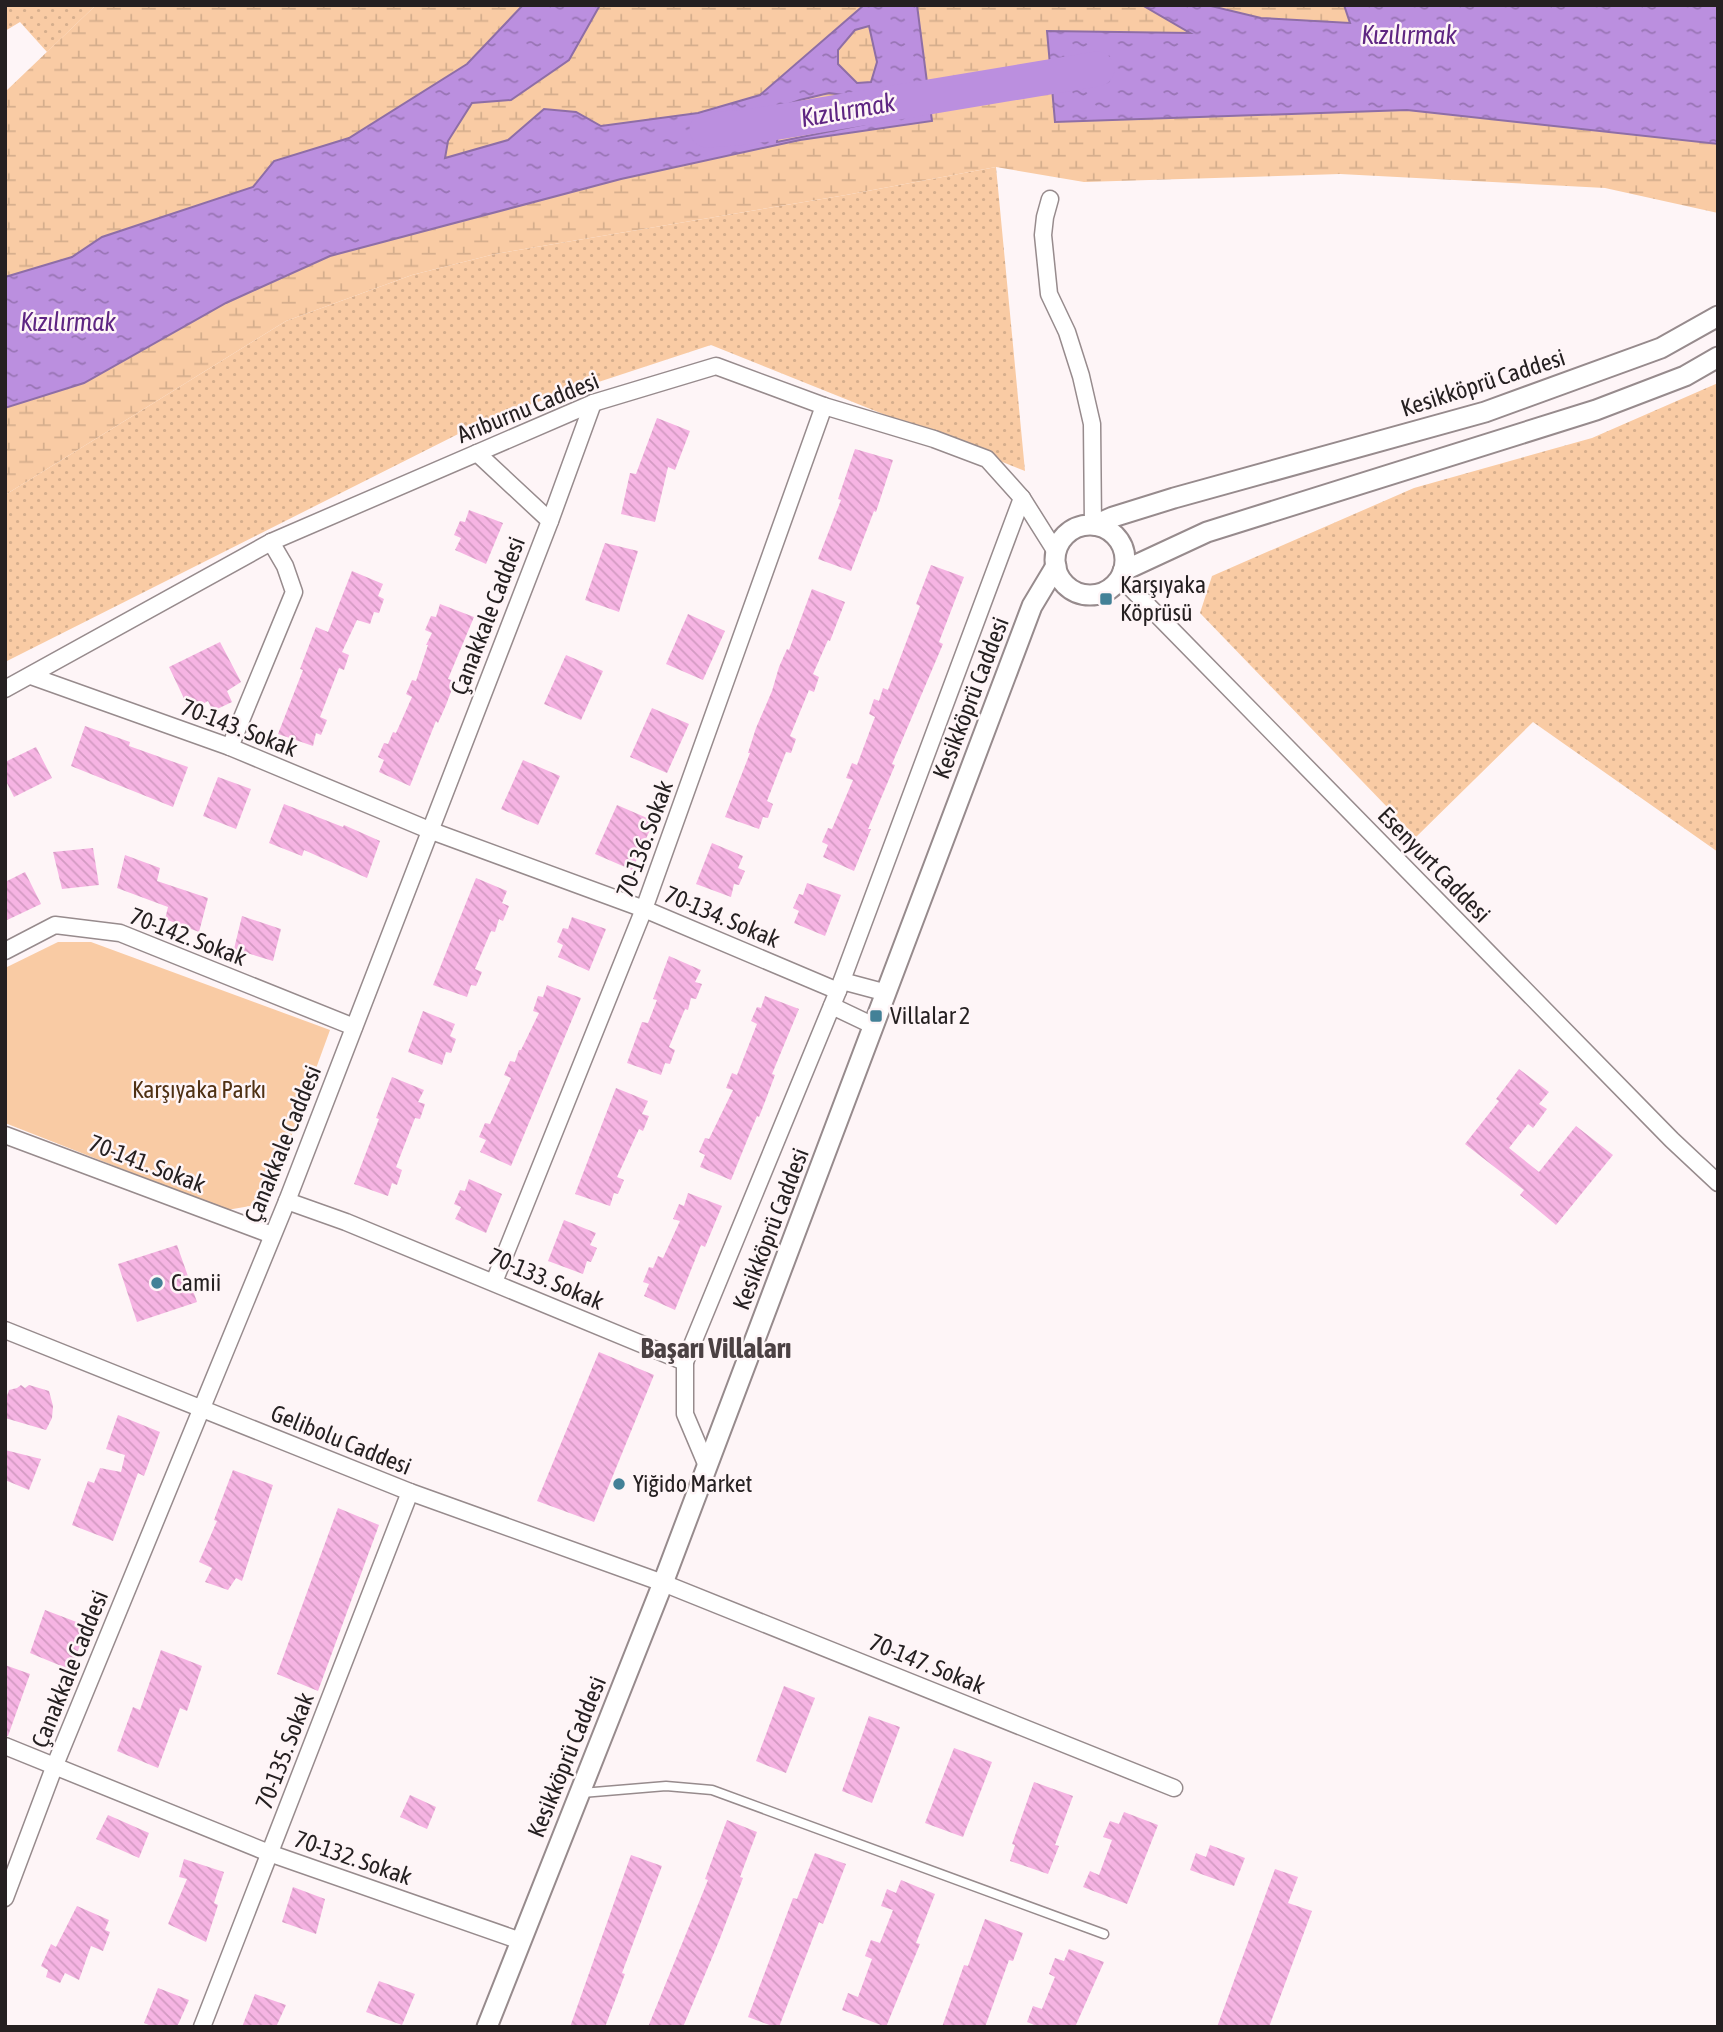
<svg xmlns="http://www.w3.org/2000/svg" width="1723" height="2032" font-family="'Asap Condensed',sans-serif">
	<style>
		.grass { fill: url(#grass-dots) }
		.wetland { fill: url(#wetland-marsh) }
		.park { fill: #f9cba4 }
		.water { fill: url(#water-ripples); stroke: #8e6ea6; stroke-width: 2; fill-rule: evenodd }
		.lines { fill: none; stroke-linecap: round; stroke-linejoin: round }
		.river { stroke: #bb8fdf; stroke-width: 35 }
		.building { fill: url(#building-back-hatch) }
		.service-casing { stroke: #978b8d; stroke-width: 11 }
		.minor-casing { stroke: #978b8d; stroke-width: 19 }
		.tertiary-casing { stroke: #978b8d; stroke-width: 23 }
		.service { stroke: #fff; stroke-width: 8 }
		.minor { stroke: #fff; stroke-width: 16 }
		.tertiary { stroke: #fff; stroke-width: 19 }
		.poi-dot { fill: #438197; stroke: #fef5f7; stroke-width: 2.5 }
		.labels { text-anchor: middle; stroke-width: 5; stroke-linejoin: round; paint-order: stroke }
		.street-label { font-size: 24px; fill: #252021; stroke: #fef5f7 }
		.poi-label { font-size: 24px; fill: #252021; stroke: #fef5f7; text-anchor: start }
		.park-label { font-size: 24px; fill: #4f3114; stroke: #fef5f7 }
		.water-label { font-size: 26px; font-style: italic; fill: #5e2582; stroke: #fef5f7 }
		.quarter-label { font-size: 28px; font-weight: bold; fill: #4b4143; stroke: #fef5f7 }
	</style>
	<defs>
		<pattern id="grass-dots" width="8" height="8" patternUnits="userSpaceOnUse" patternTransform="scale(1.75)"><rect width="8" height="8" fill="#f9cba4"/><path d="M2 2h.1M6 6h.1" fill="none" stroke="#d5ae8d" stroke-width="1.8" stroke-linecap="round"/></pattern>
		<pattern id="wetland-marsh" width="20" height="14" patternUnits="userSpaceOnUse" patternTransform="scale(1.75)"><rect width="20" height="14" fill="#f9cba4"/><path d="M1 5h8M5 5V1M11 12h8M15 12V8" fill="none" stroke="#d5ae8d"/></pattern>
		<pattern id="water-ripples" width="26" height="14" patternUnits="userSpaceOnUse" patternTransform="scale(1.75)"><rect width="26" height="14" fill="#bb8fdf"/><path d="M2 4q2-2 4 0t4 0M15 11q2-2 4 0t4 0" fill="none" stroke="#9874b4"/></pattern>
		<pattern id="building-back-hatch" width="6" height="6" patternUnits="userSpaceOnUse" patternTransform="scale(1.75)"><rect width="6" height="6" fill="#f6b4e3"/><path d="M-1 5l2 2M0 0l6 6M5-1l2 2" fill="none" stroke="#d39ac2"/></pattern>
	</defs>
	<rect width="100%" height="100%" fill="#fef5f7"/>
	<g class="grass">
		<polygon points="5,5 96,5 47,52 20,22 5,31"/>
		<polygon points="996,167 1025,471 711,345 492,417 5,662 5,495 286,321 412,275 495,254 846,195"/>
		<polygon points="1718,383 1718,852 1533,722 1416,837 1200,613 1212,576 1414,488 1592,438"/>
	</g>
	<g class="wetland">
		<polygon points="96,5 523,5 467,64 349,138 275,161 254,187 102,237 72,257 5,277 5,92"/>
		<polygon points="600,5 864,5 760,95 698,113 601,126 576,112 544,109 508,140 444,159 448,141 472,102 511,100 569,60"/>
		<polygon points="917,5 1142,5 1192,34 1047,32 1055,122 1407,110 1718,144 1718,213 1605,188 1340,174 1084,182 996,167 846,195 495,254 412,275 286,321 5,495 5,408 84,383 226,303 329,256 621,179 800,140 931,121"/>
		<polygon points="1207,5 1344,5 1351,23 1261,18"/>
		<polygon points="869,26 877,62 871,82 857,83 838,64 838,50 855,30"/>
		<polygon points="829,93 866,98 866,124 776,142 778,133 762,142 750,119 800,100"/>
	</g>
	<polygon class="park" points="58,942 91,942 330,1030 267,1203 227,1210 5,1123 5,968"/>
	<g class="water">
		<path d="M 523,5 L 600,5 L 569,60 L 511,100 L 472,103 L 448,141 L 445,158 L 508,140 L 544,109 L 576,112 L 601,126 L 698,113 L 760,95 L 864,5 L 917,5 L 932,121 L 800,140 L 621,179 L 330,256 L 226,303 L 84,383 L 5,408 L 5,277 L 72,257 L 102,237 L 253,187 L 274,161 L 349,138 L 467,64 ZM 869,26 L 877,62 L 871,82 L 857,83 L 838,64 L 838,50 L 855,30 ZM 829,93 L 866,98 L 866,124 L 777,142 L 778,132 L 761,141 L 750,118 L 800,100 Z"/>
		<polygon points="1142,5 1207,5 1261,18 1350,23 1344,5 1718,5 1718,144 1407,110 1055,122 1047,31 1190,33"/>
	</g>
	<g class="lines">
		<polyline class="river" points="707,130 748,127 1097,69"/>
	</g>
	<g class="building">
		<polygon points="657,418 690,431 675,470 668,467 655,522 621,514 630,473 636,474"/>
		<polygon points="855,449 893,460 876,512 874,511 851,571 818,559 841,500 838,499"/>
		<polygon points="469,510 503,523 486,564 455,550 461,538 454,535 460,521 465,522"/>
		<polygon points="605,543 638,551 619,612 585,600"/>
		<polygon points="931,565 964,577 939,642 943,644 892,764 895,765 868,829 871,829 854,871 823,857 828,845 822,842 828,828 832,829 853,780 846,778 852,763 857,765 875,717 869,714 874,699 879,701 883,688 888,690 920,606 916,604"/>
		<polygon points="352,571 383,584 378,596 384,599 379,613 374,612 370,624 357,620 342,652 349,655 344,670 339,668 320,717 327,720 321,735 316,733 313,746 278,734 303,670 300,669 316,627 328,632"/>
		<polygon points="812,589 845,602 830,641 828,640 813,674 819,677 814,692 809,690 790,736 796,739 791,753 786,752 767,801 773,804 768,818 763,817 759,829 725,817 750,753 748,753 756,728 772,691 779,667 787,649 789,650"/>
		<polygon points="440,604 474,617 448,679 455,681 446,705 438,723 436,721 410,786 379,772 384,760 378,757 384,743 388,744 393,732 396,733 412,697 406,694 412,680 416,681 428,645 426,645 432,633 425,630 431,616 436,617"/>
		<polygon points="688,614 725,631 703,680 666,664"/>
		<polygon points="220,642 241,682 227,691 232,702 213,711 208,701 190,711 169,667"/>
		<polygon points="566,655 603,671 581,720 544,704"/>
		<polygon points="652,708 689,724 667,773 630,757"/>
		<polygon points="85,726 130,742 129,746 188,767 173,807 71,766"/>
		<polygon points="36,747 52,778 14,797 5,779 5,762"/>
		<polygon points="523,760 560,776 538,825 501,809"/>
		<polygon points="218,777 251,789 236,829 203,816"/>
		<polygon points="284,804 343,827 344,825 380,841 367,878 304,850 302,856 269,843"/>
		<polygon points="617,805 654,821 632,870 595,854"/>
		<polygon points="712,843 743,856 738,868 745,871 739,885 734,884 731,897 696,884"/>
		<polygon points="93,848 99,885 62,889 53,852"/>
		<polygon points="125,855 160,868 157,881 208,898 199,932 165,919 168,907 117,888"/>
		<polygon points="25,872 41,904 5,921 5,882"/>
		<polygon points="476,878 507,891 502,903 509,906 503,921 499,919 495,932 491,931 475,969 482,972 476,986 471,985 467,997 433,985"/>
		<polygon points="807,883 841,895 825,936 794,923 799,911 793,908 799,894 803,895"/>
		<polygon points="242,916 281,929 273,961 234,949"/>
		<polygon points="572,917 606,929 589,971 558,957 563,945 557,942 563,928 568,929"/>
		<polygon points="669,956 701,970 695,982 702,984 696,999 691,998 688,1010 685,1009 669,1047 675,1050 670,1064 665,1063 661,1075 627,1063 642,1022 648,1023 657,1000 653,999"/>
		<polygon points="547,985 581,998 511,1166 480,1152 486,1140 479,1137 485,1123 490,1124 511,1078 504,1075 510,1061 515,1062 519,1050 521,1050 539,1013 533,1011 538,996 543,997"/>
		<polygon points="765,996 799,1009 772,1074 775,1075 766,1099 759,1117 757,1116 731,1180 700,1167 705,1155 699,1152 705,1138 709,1139 733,1090 726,1088 732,1073 737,1075 757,1024 751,1021 757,1007 761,1008"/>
		<polygon points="423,1011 455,1024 450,1036 456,1039 451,1053 446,1052 442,1065 408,1052"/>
		<polygon points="1519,1069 1549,1092 1539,1104 1547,1109 1533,1128 1528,1124 1509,1148 1539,1172 1576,1126 1613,1155 1556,1225 1520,1195 1524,1190 1465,1144 1499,1101 1496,1099"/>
		<polygon points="392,1077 424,1090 418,1102 425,1104 420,1119 415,1118 396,1167 402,1170 397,1185 392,1183 388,1196 354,1184 379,1119 376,1118"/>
		<polygon points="616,1088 648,1101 642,1114 649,1116 643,1131 639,1129 617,1177 624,1180 618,1194 614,1193 610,1206 575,1194"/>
		<polygon points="469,1179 502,1194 486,1233 455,1219 461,1207 454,1204 460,1190 465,1191"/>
		<polygon points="688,1193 722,1206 705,1247 701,1245 675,1310 644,1296 649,1284 643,1282 649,1267 653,1268 658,1256 663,1258 680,1221 673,1219 679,1204 684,1206"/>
		<polygon points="564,1220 596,1233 590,1245 597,1248 591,1262 587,1261 583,1274 548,1261"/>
		<polygon points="177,1245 197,1302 137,1322 118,1264"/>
		<polygon points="599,1352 654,1375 594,1522 537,1501"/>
		<polygon points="21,1385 25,1388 29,1385 49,1391 53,1406 52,1418 46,1430 5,1418 5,1402 9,1390 17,1388"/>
		<polygon points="118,1415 160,1432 144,1476 138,1473 113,1541 72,1525 88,1481 94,1483 100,1468 121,1472 125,1455 106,1449"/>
		<polygon points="5,1450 41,1459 29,1490 5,1480"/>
		<polygon points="233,1470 273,1485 242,1581 236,1578 228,1590 205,1582 212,1568 199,1562 217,1521 214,1520"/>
		<polygon points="338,1508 379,1525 318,1691 277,1674"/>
		<polygon points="45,1610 87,1626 71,1670 30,1653"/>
		<polygon points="161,1650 202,1666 187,1711 180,1708 158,1768 117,1751 133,1707 140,1710"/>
		<polygon points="5,1665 30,1674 8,1736 5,1736"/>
		<polygon points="784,1686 815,1698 786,1773 756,1761"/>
		<polygon points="869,1716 900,1727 872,1803 842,1791"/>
		<polygon points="954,1748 992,1762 963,1837 925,1823"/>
		<polygon points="1034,1782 1073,1796 1055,1845 1059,1846 1048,1874 1010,1861 1015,1845 1012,1844"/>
		<polygon points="410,1795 436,1807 427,1829 400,1817"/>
		<polygon points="1124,1812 1158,1825 1127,1904 1083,1887 1090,1871 1099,1875 1112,1840 1103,1837 1110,1821 1119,1824"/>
		<polygon points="108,1815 149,1833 139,1858 96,1839"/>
		<polygon points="727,1820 757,1832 740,1877 743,1878 719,1941 683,2027 648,2027 708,1880 705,1879"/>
		<polygon points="1210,1845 1245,1858 1234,1886 1190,1870 1196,1853 1206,1857"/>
		<polygon points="815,1853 846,1864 823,1924 819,1922 779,2027 775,2027 748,2017 793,1898 797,1899"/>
		<polygon points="631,1855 662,1866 622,1973 625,1974 605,2027 570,2027"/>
		<polygon points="184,1859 224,1872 214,1903 218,1905 206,1942 168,1924 187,1879 179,1877"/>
		<polygon points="1275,1869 1298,1877 1288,1903 1312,1911 1269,2027 1217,2027"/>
		<polygon points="901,1880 935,1894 916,1943 920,1944 886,2027 842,2010 848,1993 858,1997 872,1959 865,1956 871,1940 880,1943 893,1910 881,1906 887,1889 896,1893"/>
		<polygon points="293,1887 325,1899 316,1934 282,1922"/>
		<polygon points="77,1906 109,1920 105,1930 110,1932 103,1951 91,1946 79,1980 65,1973 60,1983 46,1977 48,1970 41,1966 51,1944 56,1947"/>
		<polygon points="985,1919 1023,1933 1013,1961 1009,1960 985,2027 942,2027 964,1965 968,1966"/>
		<polygon points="1069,1949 1104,1962 1075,2027 1039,2027 1027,2022 1033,2006 1042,2009 1055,1977 1049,1974 1055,1958 1064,1961"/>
		<polygon points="379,1981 415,1994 402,2025 366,2012"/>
		<polygon points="158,1988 189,2000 177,2027 154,2027 144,2023"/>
		<polygon points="255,1994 286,2005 276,2027 242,2027"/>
	</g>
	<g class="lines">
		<g class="service-casing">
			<polyline id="service" points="582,1793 666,1786 712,1790 1104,1934"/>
		</g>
		<g class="minor-casing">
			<g id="minor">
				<polyline points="1050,199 1045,217 1043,235 1049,294 1067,332 1081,376 1092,424 1093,525"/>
				<polyline points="477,453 550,521"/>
				<polyline points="1120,577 1672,1140 1718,1183"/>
				<polyline points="31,676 230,747 429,830 644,909 838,991"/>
				<polyline points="5,689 271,542 593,403 716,366 824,406 934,439 987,459 1022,498 1056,552"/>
				<polyline points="230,747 294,592 285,566 271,542"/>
				<polyline points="5,951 55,925 120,933 354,1027"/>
				<polyline points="842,981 887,993"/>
				<polyline points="832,1006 874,1026"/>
				<polyline points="5,1135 272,1235"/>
				<polyline points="287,1201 346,1222 685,1362 685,1414 707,1466"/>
				<polyline points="494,1282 644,909 824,406"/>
				<polyline points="5,1330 410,1492 663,1583 1174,1788"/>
				<polyline points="685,1362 838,991 1022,498"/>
				<polyline points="5,1746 269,1853 521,1941"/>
				<polyline points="5,1898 55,1765 287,1201 550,521 593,403"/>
				<polyline points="202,2027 410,1492"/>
			</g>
		</g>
		<g class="tertiary-casing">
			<g id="tertiary">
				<polyline points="1095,525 1113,517 1174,498 1485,412 1661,348 1718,316"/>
				<circle cx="1090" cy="560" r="35"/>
				<polyline points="1123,571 1207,532 1596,410 1685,376 1718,357"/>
				<polyline points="487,2027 663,1583 1032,606 1056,566"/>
			</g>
		</g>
		<use href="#service" class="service"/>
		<use href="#minor" class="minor"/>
		<use href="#tertiary" class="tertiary"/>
	</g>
	<g class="poi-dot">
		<rect x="1099" y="592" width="14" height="14" rx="3.5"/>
		<rect x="869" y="1009" width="14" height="14" rx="3.5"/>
		<circle cx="157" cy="1283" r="7"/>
		<circle cx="619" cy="1484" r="7"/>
	</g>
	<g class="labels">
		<g class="street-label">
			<text transform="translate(1483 383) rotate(-18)" y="8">Kesikköprü Caddesi</text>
			<text transform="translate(528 408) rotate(-22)" y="8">Arıburnu Caddesi</text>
			<text transform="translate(488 616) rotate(-69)" y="8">Çanakkale Caddesi</text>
			<text transform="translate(971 698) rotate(-69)" y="8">Kesikköprü Caddesi</text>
			<text transform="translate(239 728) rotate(21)" y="8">70-143. Sokak</text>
			<text transform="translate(645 839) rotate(-70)" y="8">70-136. Sokak</text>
			<text transform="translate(1434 865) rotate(46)" y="8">Esenyurt Caddesi</text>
			<text transform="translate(722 917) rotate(23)" y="8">70-134. Sokak</text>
			<text transform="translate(188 937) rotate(21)" y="8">70-142. Sokak</text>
			<text transform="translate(283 1144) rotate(-68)" y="8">Çanakkale Caddesi</text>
			<text transform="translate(147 1164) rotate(21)" y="8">70-141. Sokak</text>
			<text transform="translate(771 1229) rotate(-69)" y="8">Kesikköprü Caddesi</text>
			<text transform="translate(546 1279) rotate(23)" y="8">70-133. Sokak</text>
			<text transform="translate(341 1440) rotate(22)" y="8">Gelibolu Caddesi</text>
			<text transform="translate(927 1664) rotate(22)" y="8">70-147. Sokak</text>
			<text transform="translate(70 1669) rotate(-68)" y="8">Çanakkale Caddesi</text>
			<text transform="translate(285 1751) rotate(-69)" y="8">70-135. Sokak</text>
			<text transform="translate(567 1757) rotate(-68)" y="8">Kesikköprü Caddesi</text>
			<text transform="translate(353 1858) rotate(19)" y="8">70-132. Sokak</text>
		</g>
		<g class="poi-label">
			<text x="1120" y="593">Karşıyaka<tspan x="1120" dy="28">Köprüsü</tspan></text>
			<text x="890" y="1024">Villalar 2</text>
			<text x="171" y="1291">Camii</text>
			<text x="633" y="1492">Yiğido Market</text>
		</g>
		<g class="park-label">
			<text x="199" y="1098">Karşıyaka Parkı</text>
		</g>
		<g class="water-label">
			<text x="1409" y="44">Kızılırmak</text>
			<text transform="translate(848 110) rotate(-10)" y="9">Kızılırmak</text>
			<text x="68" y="331">Kızılırmak</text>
		</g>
		<g class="quarter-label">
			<text x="716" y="1358">Başarı Villaları</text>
		</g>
	</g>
	<rect width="1723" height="2032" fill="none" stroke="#252021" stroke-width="14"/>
</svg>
